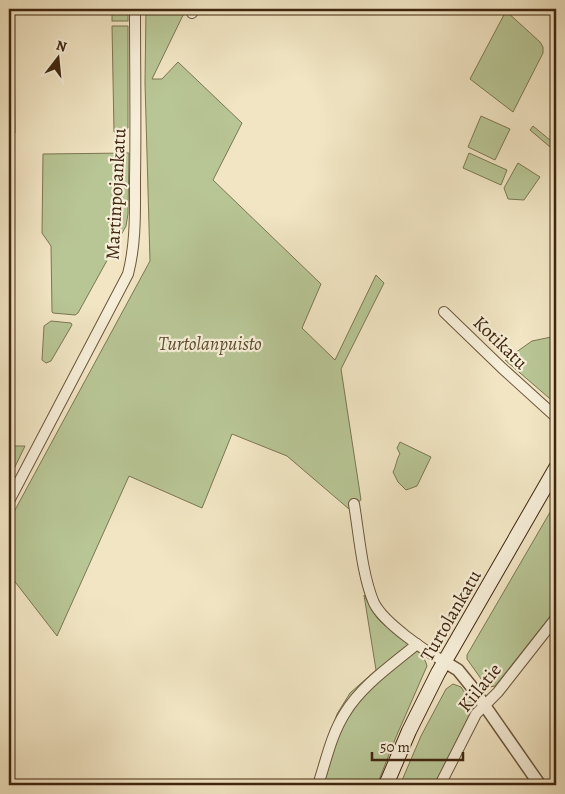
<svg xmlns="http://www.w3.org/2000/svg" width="565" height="794" font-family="Alegreya,serif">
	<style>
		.green { fill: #b8c595; stroke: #7c7652 }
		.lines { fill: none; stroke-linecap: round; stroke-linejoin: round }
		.minor-casing { stroke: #6c563c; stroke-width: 12 }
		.tertiary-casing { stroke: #6c563c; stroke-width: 14 }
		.secondary-casing { stroke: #40260f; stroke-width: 16 }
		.minor { stroke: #f6eed8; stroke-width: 10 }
		.tertiary { stroke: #f6eed8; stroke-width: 11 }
		.secondary { stroke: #f6eed8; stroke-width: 14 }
		.labels { text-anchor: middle; stroke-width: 4.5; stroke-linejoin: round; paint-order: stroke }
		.street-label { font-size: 19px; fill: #40260f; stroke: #f6eed8 }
		.park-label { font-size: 19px; font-style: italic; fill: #5e4e30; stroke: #f6eed8 }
	</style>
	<rect width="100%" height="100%" fill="#f1e5c3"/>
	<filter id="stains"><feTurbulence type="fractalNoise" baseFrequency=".004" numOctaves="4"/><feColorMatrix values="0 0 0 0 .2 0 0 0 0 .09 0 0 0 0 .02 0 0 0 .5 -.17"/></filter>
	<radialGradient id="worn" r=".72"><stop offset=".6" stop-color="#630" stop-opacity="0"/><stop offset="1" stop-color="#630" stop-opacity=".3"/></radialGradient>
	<g class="green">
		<rect x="112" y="9" width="16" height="12"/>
		<polygon points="146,9 186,9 152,79 162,79 178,62 242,123 213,180 321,284 302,328 335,360 376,275 384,283 341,369 361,500 349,509 287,456 232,434 202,508 129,476 57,636 9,574 9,521 150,261 145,83"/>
		<polygon points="506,11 540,42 543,47 543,53 513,112 470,79"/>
		<polygon points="112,26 128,26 128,128 123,132 114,132"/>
		<polygon points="9,29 14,29 15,133 9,132"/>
		<polygon points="481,116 510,129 495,160 468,147"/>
		<polygon points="533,126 556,145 556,152 530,130"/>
		<polygon points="129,153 128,214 126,226 78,313 75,315 53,313 52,312 51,246 42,233 43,154"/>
		<polygon points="469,153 507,170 501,185 463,168"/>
		<polygon points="518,163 540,177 524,200 508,199 504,188"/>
		<polygon points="51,321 71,323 72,325 51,361 46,363 42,360 44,326"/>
		<polygon points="556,336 556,404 505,360 532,341"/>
		<path d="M 400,442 L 431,457 L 417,486 L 406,490 L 398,482 L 393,472 C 396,467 397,457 400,454 L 397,448 Z"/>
		<polygon points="9,446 25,446 13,471 9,471"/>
		<polygon points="556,502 556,609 495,686 490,687 484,683 467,659 467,655"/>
		<path d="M 364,595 C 369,604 374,616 381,622 C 393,633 424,650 427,666 L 396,737 L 377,785 L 313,785 L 337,714 L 350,693 L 376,670 Z"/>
		<polygon points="453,684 461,687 474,707 436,785 400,785 421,736 446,689"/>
	</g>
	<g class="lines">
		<g class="minor-casing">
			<g id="minor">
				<polyline points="192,13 195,9"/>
				<polyline points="444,312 502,368 556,417"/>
				<path d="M 9,501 L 128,274 C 136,243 135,212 135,180 C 136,123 135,66 135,9"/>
				<path d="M 354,504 C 359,534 362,575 374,603 C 384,623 425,651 445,662"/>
				<path d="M 318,785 C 326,761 331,735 345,713 C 362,685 392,665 417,644"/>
				<polyline points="440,785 476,714 498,692 556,618"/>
			</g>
		</g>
		<g class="tertiary-casing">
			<polyline id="tertiary" points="445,662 458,670 471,686 540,785"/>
		</g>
		<g class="secondary-casing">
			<polyline id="secondary" points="386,785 409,731 438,673 556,468"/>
		</g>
		<use href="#minor" class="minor"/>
		<use href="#tertiary" class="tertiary"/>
		<use href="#secondary" class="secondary"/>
	</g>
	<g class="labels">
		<g class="street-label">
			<text transform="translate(115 194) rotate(-87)" y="7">Martinpojankatu</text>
			<text transform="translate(501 342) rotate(44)" y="7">Kotikatu</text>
			<text transform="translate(450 615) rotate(-60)" y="7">Turtolankatu</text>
			<text transform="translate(479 687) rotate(-51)" y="7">Kiilatie</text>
		</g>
		<g class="park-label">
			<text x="210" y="350">Turtolanpuisto</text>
		</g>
	</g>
	<rect width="565" height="794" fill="none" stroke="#f1e5c3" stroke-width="30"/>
	<rect x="10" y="10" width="545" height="774" fill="none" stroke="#40260f" stroke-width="2.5"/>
	<rect x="15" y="15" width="535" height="764" fill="none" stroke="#40260f"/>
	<g transform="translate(58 58) rotate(16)" stroke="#f6eed8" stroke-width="4" paint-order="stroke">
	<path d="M0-4L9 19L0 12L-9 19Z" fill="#40260f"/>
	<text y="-8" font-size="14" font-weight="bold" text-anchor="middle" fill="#40260f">N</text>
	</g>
	<path d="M372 752v8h91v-8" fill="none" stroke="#40260f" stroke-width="2.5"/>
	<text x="380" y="752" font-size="15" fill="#40260f" stroke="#f6eed8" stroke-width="4" paint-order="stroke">50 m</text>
	<rect width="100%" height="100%" filter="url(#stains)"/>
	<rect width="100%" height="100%" fill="url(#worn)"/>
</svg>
